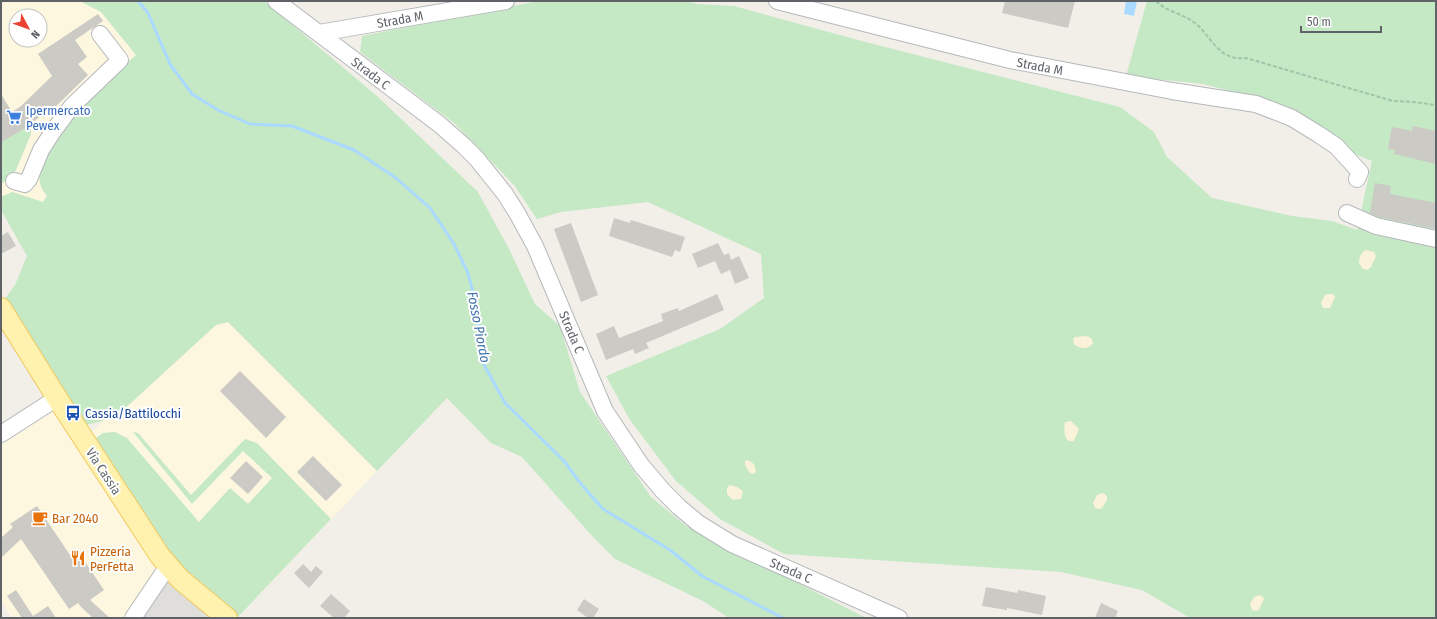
<svg xmlns="http://www.w3.org/2000/svg" width="1437" height="619" font-family="'Fira Sans Condensed',sans-serif">
	<style>
		.commercial { fill: #fef7e0; fill-rule: evenodd }
		.industrial { fill: #e0deda }
		.green { fill: #c5e8c5 }
		.sand { fill: #fbf3d9 }
		.water { fill: #aadaff }
		.lines { fill: none; stroke-linecap: round; stroke-linejoin: round }
		.stream { stroke: #aadaff; stroke-width: 3 }
		.building { fill: #cccac5 }
		.minor-casing { stroke: #b5b8bc; stroke-width: 18 }
		.major-casing { stroke: #f2c960; stroke-width: 22 }
		.path { stroke: #9cc7a9; stroke-width: 2; stroke-dasharray: 4 2; stroke-linecap: butt }
		.minor { stroke: #fff; stroke-width: 16 }
		.major { stroke: #fff2af; stroke-width: 20 }
		.labels { text-anchor: middle; stroke-width: 4; stroke-linejoin: round; paint-order: stroke }
		.street-label { font-size: 13px; fill: #5f6368; stroke: #fff }
		.shop-label { font-size: 13px; fill: #366cbe; stroke: #fff; text-anchor: start }
		.transit-label { font-size: 13px; fill: #164399; stroke: #fff; text-anchor: start }
		.food-label { font-size: 13px; fill: #c56008; stroke: #fff; text-anchor: start }
		.water-label { font-size: 14px; font-style: italic; fill: #4174aa; stroke: #fff }
	</style>
	<rect width="100%" height="100%" fill="#f1efe8"/>
	<g class="commercial">
		<path d="M 1,1 L 80,1 L 101,12 L 136,55 L 98,88 L 43,202 L 13,192 L 1,197 ZM 16,16 L 40,16 L 40,40 L 16,40 Z"/>
		<polygon points="214,302 377,471 237,618 91,433"/>
		<polygon points="54,410 160,568 127,618 12,618 1,601 1,445"/>
	</g>
	<polygon class="industrial" points="167,579 213,618 142,618"/>
	<g class="green">
		<path d="M 80,1 L 264,1 L 377,96 L 478,192 L 509,249 L 535,304 L 560,326 L 580,392 L 651,497 L 686,526 L 866,618 L 729,618 L 703,601 L 615,559 L 593,537 L 522,457 L 491,443 L 447,398 L 377,471 L 228,322 L 216,325 L 119,414 L 114,409 L 102,421 L 86,425 L 4,300 L 15,285 L 27,256 L 1,210 L 1,197 L 12,192 L 43,202 L 47,196 C 40,188 38,180 40,170 C 41,164 47,157 50,151 C 73,112 102,85 136,55 L 101,12 Z"/>
		<polygon points="538,1 684,1 697,4 734,6 858,40 1120,107 1154,132 1167,157 1212,198 1292,216 1332,221 1357,230 1372,161 1352,153 1317,124 1259,98 1203,84 1126,76 1147,1 1436,1 1436,618 1190,618 1142,590 1061,572 784,554 720,519 676,481 630,420 606,376 720,329 764,298 761,254 648,202 561,212 537,219 514,185 454,123 360,52 362,36"/>
		<polygon points="31,123 31,134 16,170 9,179 1,184 1,142"/>
		<polygon points="115,432 127,438 199,522 230,488 248,504 272,478 243,451 192,504 133,432 138,433 191,495 245,439 257,443 331,519 237,618 171,558 93,440 103,433"/>
	</g>
	<g class="sand">
		<path d="M 1366,250 L 1374,252 L 1376,256 L 1371,267 L 1367,270 L 1363,269 L 1359,263 C 1359,257 1361,252 1366,250 Z"/>
		<polygon points="1328,294 1333,294 1335,297 1330,308 1323,308 1321,303 1325,295"/>
		<path d="M 1086,336 L 1091,338 L 1093,343 C 1089,350 1080,349 1074,344 L 1073,339 L 1075,337 Z"/>
		<path d="M 1071,421 L 1079,429 L 1074,441 C 1063,443 1064,430 1065,422 Z"/>
		<path d="M 748,460 L 754,464 L 756,471 L 755,473 L 752,474 C 748,472 744,465 745,461 Z"/>
		<polygon points="730,485 737,487 743,491 741,499 733,500 727,494 727,488"/>
		<polygon points="1102,493 1105,494 1107,497 1107,500 1102,508 1099,509 1095,508 1093,503 1097,495"/>
		<polygon points="1259,595 1262,596 1264,599 1259,610 1256,611 1252,610 1250,604 1254,597"/>
	</g>
	<polygon class="water" points="1126,1 1137,1 1134,16 1124,14"/>
	<g class="lines">
		<polyline class="stream" points="138,1 148,13 170,64 192,94 218,110 250,124 292,126 354,150 396,178 430,208 454,244 468,273 478,312 479,330 482,361 505,403 564,461 581,484 603,509 670,550 702,576 783,618"/>
	</g>
	<g class="building">
		<polygon points="1005,1 1075,1 1068,28 1002,13"/>
		<polygon points="98,14 103,21 75,40 87,57 78,64 88,75 44,118 42,115 24,129 1,142 1,94 12,112 21,106 52,76 38,54"/>
		<polygon points="1413,126 1436,131 1436,164 1394,154 1395,150 1388,149 1392,127 1412,131"/>
		<polygon points="1375,183 1391,186 1390,194 1436,203 1436,229 1379,217 1370,213"/>
		<polygon points="614,218 630,223 631,220 685,237 680,252 675,250 672,257 609,236"/>
		<polygon points="571,223 598,295 581,302 554,229"/>
		<polygon points="8,232 16,246 1,254 1,236"/>
		<polygon points="718,243 724,255 729,253 731,260 739,256 749,278 735,284 730,270 721,274 715,261 698,268 692,254"/>
		<polygon points="717,294 724,310 646,343 649,348 635,354 633,349 606,360 596,334 614,326 619,338 663,321 661,314 678,308 679,311"/>
		<polygon points="240,371 286,417 266,438 220,391"/>
		<polygon points="313,456 342,485 326,501 297,472"/>
		<polygon points="246,461 263,477 248,494 230,478"/>
		<polygon points="37,506 70,555 77,550 104,590 90,600 110,618 93,618 82,608 78,603 69,609 21,539 1,558 1,538 13,527 10,524"/>
		<polygon points="303,564 311,572 316,566 323,572 309,588 294,573"/>
		<polygon points="986,587 1017,593 1018,590 1046,596 1042,615 1007,608 1007,610 982,606"/>
		<polygon points="16,590 33,616 48,606 56,618 22,618 7,596"/>
		<polygon points="331,594 350,611 344,618 334,618 320,606"/>
		<polygon points="584,599 599,609 593,618 588,618 577,610"/>
		<polygon points="1101,603 1118,611 1115,618 1095,618"/>
	</g>
	<g class="lines">
		<g class="minor-casing">
			<g id="minor">
				<polyline points="276,1 439,124 464,146 477,159 505,194 517,213 535,246 605,411 641,465 663,491 679,507 698,523 732,544 899,618"/>
				<polyline points="777,1 1010,60 1172,91 1256,104 1292,118 1318,134 1336,146 1360,172 1357,179"/>
				<polyline points="319,33 506,1"/>
				<polyline points="14,181 25,184 29,179 41,150 54,130 72,106 120,60 100,34"/>
				<polyline points="1347,213 1376,226 1436,239"/>
				<polyline points="1,434 57,398"/>
				<polyline points="133,618 168,566"/>
			</g>
		</g>
		<g class="major-casing">
			<polyline id="major" points="1,308 57,398 160,556 180,579 227,618"/>
		</g>
		<path class="path" d="M 1156,1 C 1166,11 1180,13 1192,21 C 1205,29 1212,46 1225,54 C 1232,58 1239,59 1246,58 L 1393,101 L 1414,102 L 1436,105"/>
		<use href="#minor" class="minor"/>
		<use href="#major" class="major"/>
	</g>
	<defs>
		<g id="supermarket-bare" transform="scale(1.2)"><path d="M-6-5.5h2.5l.6 2H6L4.5 2H-2.5L-4.4-4H-6ZM-1.5 3.2a1.3 1.3 0 1 0 .1 0ZM3 3.2a1.3 1.3 0 1 0 .1 0Z" fill="#3f7fe0" stroke="#fff" stroke-width="2.5" paint-order="stroke"/></g>
		<g id="bus-bare" transform="scale(1.2)"><path d="M-5-6H5V4H4V6H2V4H-2V6H-4V4H-5ZM-3.5-4V0h7V-4ZM-3.5 1.2v1.5H-2V1.2ZM2 1.2v1.5H3.5V1.2Z" fill="#1a4fb4" stroke="#fff" stroke-width="2.5" paint-order="stroke"/></g>
		<g id="cafe-bare" transform="scale(1.2)"><path d="M-5.5-4.5H6V0H3Q3 3.5 0 3.5H-2.5Q-5.5 3.5-5.5 0ZM3-3.2v2h1.7v-2ZM-6 4.5H4V6H-6Z" fill="#e8710a" stroke="#fff" stroke-width="2.5" paint-order="stroke"/></g>
		<g id="restaurant-bare" transform="scale(1.2)"><path d="M-5-6h1v4h1v-4h1v4h1v-4h1v5L-1.5 .5V6h-2V.5L-5-1ZM5-6V6H3V1.5H1.5Q1.5-4 5-6Z" fill="#e8710a" stroke="#fff" stroke-width="2.5" paint-order="stroke"/></g>
	</defs>
	<g fill-rule="evenodd">
		<use href="#supermarket-bare" x="14" y="117"/>
		<use href="#bus-bare" x="73" y="413"/>
		<use href="#cafe-bare" x="40" y="518"/>
		<use href="#restaurant-bare" x="78" y="558"/>
	</g>
	<g class="labels">
		<g class="street-label">
			<text transform="translate(400 19) rotate(-10)" y="5">Strada M</text>
			<text transform="translate(1040 66) rotate(11)" y="5">Strada M</text>
			<text transform="translate(371 73) rotate(37)" y="5">Strada C</text>
			<text transform="translate(572 332) rotate(67)" y="5">Strada C</text>
			<text transform="translate(104 471) rotate(57)" y="5">Via Cassia</text>
			<text transform="translate(791 570) rotate(23)" y="5">Strada C</text>
		</g>
		<g class="shop-label">
			<text x="26" y="115">Ipermercato<tspan x="26" dy="15">Pewex</tspan></text>
		</g>
		<g class="transit-label">
			<text x="85" y="418">Cassia/Battilocchi</text>
		</g>
		<g class="food-label">
			<text x="52" y="523">Bar 2040</text>
			<text x="90" y="556">Pizzeria<tspan x="90" dy="15">PerFetta</tspan></text>
		</g>
		<g class="water-label">
			<text transform="translate(479 327) rotate(79)" y="5">Fosso Piordo</text>
		</g>
	</g>
	<rect width="1437" height="619" fill="none" stroke="#5f6368" stroke-width="4"/>
	<g transform="translate(28 28) rotate(131)"><circle r="19" fill="#ffffff" stroke="#bfc1c3"/>
	<path d="M0-3L7 15L0 10L-7 15Z" fill="#ea4335"/>
	<text y="-6" font-size="11" font-weight="bold" text-anchor="middle" fill="#5f6368">N</text>
	</g>
	<path d="M1301 26v6h80v-6" fill="none" stroke="#5f6368" stroke-width="2"/>
	<text x="1307" y="26" font-size="12" fill="#5f6368" stroke="#ffffff" stroke-width="3" paint-order="stroke">50 m</text>
</svg>
